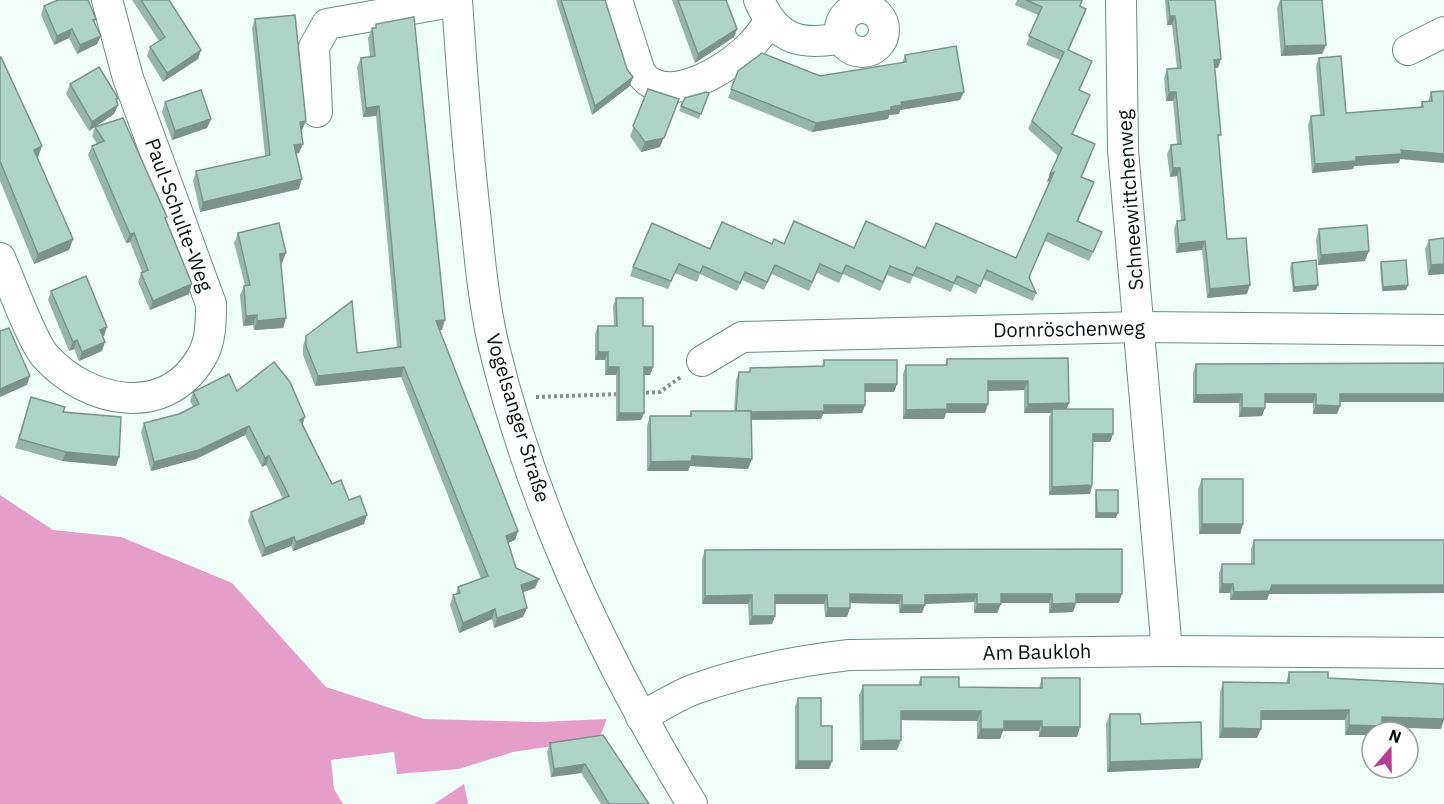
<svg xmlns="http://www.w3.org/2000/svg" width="1444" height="804" font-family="'IBM Plex Sans',sans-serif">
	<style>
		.forest { fill: #e59eca }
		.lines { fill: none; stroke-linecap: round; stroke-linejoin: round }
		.minor-casing { stroke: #6b8e84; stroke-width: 32 }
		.path { stroke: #84918d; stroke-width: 4; stroke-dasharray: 3 3; stroke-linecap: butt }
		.minor { stroke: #fff; stroke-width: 30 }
		.wall { fill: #96b6ac }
		.shaded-wall { fill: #7a948c }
		.building { fill: #aed4c8; stroke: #7a948c; stroke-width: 1.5 }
		.labels { text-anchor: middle; stroke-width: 4.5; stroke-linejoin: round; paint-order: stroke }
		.street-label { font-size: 20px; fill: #04100c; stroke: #fff }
	</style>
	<rect width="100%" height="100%" fill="#effef9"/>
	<g class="forest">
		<polygon points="0,495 53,530 121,537 232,583 326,687 424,719 538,722 607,719 599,739 513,752 459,769 397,774 394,752 331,760 334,789 343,804 0,804"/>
		<polygon points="464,784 468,804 434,804"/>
	</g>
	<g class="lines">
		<g class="minor-casing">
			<g id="minor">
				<path d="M 457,0 C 462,74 467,148 476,222 C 480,262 484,303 493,343 C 532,507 605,660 692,804"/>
				<path d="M 617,0 L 640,72 C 664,110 730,68 752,44 C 759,37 764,29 770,21"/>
				<path d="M 759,0 C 776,40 801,46 841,38"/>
				<polyline points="1121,0 1123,150 1167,651"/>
				<circle cx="862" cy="30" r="22"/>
				<polyline points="1408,50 1444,32"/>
				<polyline points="317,112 314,47 327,24 457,1"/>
				<path d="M 0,258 C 9,278 33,344 46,357 C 88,403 165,419 201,358 C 211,342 211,322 211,304 L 128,78 L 107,0"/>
				<polyline points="702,361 742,337 1140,327 1444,330"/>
				<path d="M 641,717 C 658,708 676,696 695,689 C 745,671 796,661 849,655 L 1167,651 L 1444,653"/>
			</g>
		</g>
		<g class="path">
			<polyline points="640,393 660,392 682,376"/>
			<polyline points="536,397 621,394"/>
		</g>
		<use href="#minor" class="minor"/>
	</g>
	<g class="wall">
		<polygon points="132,0 171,0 169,1 201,50 198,59 163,82 147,56 150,47 159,41"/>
		<polygon points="556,0 605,0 630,86 592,115"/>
		<polygon points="672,0 726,0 737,29 734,37 695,63"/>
		<polygon points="1017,0 1083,0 1080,6 1083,18 1069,50 1092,61 1079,90 1086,103 1073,134 1092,153 1082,177 1091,191 1078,222 1098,241 1089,261 1045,241 1029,277 1036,293 1033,301 983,279 976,294 954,284 951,292 913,276 910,284 887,275 880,291 843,274 839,283 817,273 809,291 772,274 764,290 742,280 737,291 700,274 697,282 675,273 668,289 630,276 633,267 710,249 772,244 784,244 854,248 925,248 1016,258 1050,181 1047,182 1058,156 1028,129 1060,60 1026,45 1038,15 1015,5"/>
		<polygon points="1165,0 1215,0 1218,68 1215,68 1219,143 1227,239 1247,294 1207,298 1202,250 1176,253 1174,229 1177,221 1181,220 1177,176 1170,177 1167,154 1171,145 1177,144 1173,101 1166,101 1164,78 1167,69 1177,68 1172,25 1167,25"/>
		<polygon points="1280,0 1322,0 1326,45 1322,54 1281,56 1277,8"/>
		<polygon points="44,6 96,19 95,23 101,36 97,44 77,54 69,38 54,45 41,15"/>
		<polygon points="255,19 306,121 302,130 301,130 299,153 296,154 299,189 200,212 193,181 196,171 265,156 252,28"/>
		<polygon points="376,24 442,330 439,330 518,531 515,540 508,543 516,568 539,579 535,588 523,592 523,617 494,628 492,619 459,633 450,605 453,595 456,594 458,587 481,579 401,377 315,386 303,355 303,346 306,336 357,353 397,348 376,116 363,117 357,67 361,58 370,57 368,38 372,28 375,28"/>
		<polygon points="905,55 964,92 960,100 900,110 899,114 889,115 888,119 812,132 728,98 738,71 820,76 902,63"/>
		<polygon points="0,57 38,157 37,157 73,239 69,250 34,264 0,181"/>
		<polygon points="1319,58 1346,113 1420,107 1422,102 1428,102 1431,92 1444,91 1400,159 1399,163 1354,166 1353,169 1312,173 1308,125 1311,116 1320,115 1316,66"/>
		<polygon points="70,84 118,98 117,101 118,105 114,114 89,131 66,94"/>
		<polygon points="648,89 660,147 641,152 630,136"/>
		<polygon points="709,93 699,119 679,111 685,98"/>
		<polygon points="165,102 211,119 207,128 172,140 162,112"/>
		<polygon points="95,127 166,220 189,294 150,310 138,282 141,273 142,272 130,242 126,243 88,155 92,146 97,144 92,136"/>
		<polygon points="1319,229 1365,261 1318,265 1316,239"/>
		<polygon points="238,233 282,263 281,263 286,318 283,328 254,330 253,325 243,326 240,295 244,286 245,285 234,243"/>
		<polygon points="1444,238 1444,274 1428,275 1425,249 1429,240"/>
		<polygon points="1381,262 1408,285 1406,290 1382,291 1380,267"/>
		<polygon points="1292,263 1316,290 1293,292 1290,268"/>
		<polygon points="51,291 104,336 103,336 102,351 79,361 74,349 69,351 48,300"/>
		<polygon points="616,298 643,326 653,367 650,375 644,375 644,413 641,420 616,421 616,375 605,375 605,360 595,360 595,334 598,326 614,326 613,306"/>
		<polygon points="1068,358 1069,403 1066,409 1113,434 1110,442 1093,442 1092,485 1090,494 1049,495 1049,417 1051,413 1024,413 1024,390 988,391 988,404 985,413 946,413 944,419 903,419 903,374 906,365 945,365 947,359"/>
		<polygon points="824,360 897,384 894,392 865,392 865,405 862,413 823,414 821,419 751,420 748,469 690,466 688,471 647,471 647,426 650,416 689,416 691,411 734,411 736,380 739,372 749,372 750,368 822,366"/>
		<polygon points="1444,363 1444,402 1340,402 1340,406 1337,414 1313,414 1313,403 1265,403 1262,416 1239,417 1239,403 1193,403 1193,373 1196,364"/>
		<polygon points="237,391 303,424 332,484 349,500 364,524 293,551 291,546 262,557 248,521 251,512 283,499 266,465 262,467 245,435 196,459 151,471 141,432 144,423 179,414 193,407 190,401 193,392"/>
		<polygon points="31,397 63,412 116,466 62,461 15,448"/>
		<polygon points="1202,479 1243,524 1240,534 1199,534 1198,489"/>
		<polygon points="1096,490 1116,518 1095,518 1095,494"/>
		<polygon points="1254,540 1444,540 1444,593 1269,594 1267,600 1230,600 1230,593 1219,593 1219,573 1222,564 1251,564 1251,549"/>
		<polygon points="705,550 1119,603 1076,603 1073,612 1049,613 1049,603 1001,603 997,613 974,613 974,602 925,604 922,613 899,613 899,604 850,603 847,617 825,617 824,604 775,604 775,616 772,624 749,625 748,604 702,604 702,559"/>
		<polygon points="1289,672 1328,678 1444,684 1444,720 1441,729 1382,727 1380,732 1372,732 1372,735 1345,735 1345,720 1261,720 1261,729 1257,738 1219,738 1220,692 1223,682 1286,683"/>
		<polygon points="921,677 959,687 1039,688 1042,678 1077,737 1039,737 1039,731 1003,731 1000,739 977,739 977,721 901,720 897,750 860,750 859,695 863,685 918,685"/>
		<polygon points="798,698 821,726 832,761 829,769 795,769 795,706"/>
		<polygon points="1110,714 1141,724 1199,768 1107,772 1106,724"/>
		<polygon points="550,743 649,804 601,804 581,773 551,777 547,752"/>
	</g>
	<g class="shaded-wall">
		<polygon points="1170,16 1175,16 1172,25 1167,25"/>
		<polygon points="72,29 69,38 54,45 57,36"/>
		<polygon points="737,29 734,37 695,63 698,54"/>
		<polygon points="101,36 97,44 77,54 80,45"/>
		<polygon points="1326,45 1322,54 1281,56 1285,46"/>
		<polygon points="201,50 198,59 163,82 167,73"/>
		<polygon points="1221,59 1218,68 1211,68 1214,60"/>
		<polygon points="633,77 630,86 592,115 595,106"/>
		<polygon points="964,92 960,100 900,110 899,114 889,115 888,119 812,132 816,123 891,107 901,102"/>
		<polygon points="1169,92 1176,92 1173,101 1166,101"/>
		<polygon points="118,98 114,107 118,105 114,114 89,131 92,122"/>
		<polygon points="679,99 660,147 641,152 645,142"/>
		<polygon points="379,106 376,116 363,117 366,108"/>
		<polygon points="211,119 207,128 172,140 175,131"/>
		<polygon points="306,121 302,130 297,131 300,122"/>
		<polygon points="303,144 299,153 291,154 294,145"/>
		<polygon points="42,146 38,157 30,160 34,150"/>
		<polygon points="1401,150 1444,154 1444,163 1400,159 1399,163 1354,166 1353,169 1312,173 1315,164"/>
		<polygon points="1173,168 1180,168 1177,176 1170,177"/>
		<polygon points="1054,172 1051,180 1047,182 1050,174"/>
		<polygon points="302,179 299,189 200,212 203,202"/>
		<polygon points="134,233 130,242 126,243 130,234"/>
		<polygon points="73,239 69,250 34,264 38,254"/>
		<polygon points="1205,241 1202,250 1176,253 1179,244"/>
		<polygon points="1369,251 1365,261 1318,265 1321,255"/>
		<polygon points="286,253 282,263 276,264 280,254"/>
		<polygon points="1444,264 1444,274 1428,275 1431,265"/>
		<polygon points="192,284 189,294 150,310 153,301"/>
		<polygon points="1250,285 1247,294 1207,298 1210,289"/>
		<polygon points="1318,285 1316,290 1293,292 1294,287"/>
		<polygon points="1408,285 1406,290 1382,291 1383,287"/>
		<polygon points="257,315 253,325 243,326 246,316"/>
		<polygon points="286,318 283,328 254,330 257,321"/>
		<polygon points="445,320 442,330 432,331 436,321"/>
		<polygon points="107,327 104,336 97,339 100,330"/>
		<polygon points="77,340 74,349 69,351 73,342"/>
		<polygon points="105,342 102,351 79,361 82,352"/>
		<polygon points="598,352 608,352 605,360 595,360"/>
		<polygon points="404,367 401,377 315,386 318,376"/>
		<polygon points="608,367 619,367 616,375 605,375"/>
		<polygon points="644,367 653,367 650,375 641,375"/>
		<polygon points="30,376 27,385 0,397 0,389"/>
		<polygon points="988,381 1028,381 1024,390 985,391"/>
		<polygon points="865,384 897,384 894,392 862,392"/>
		<polygon points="1242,394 1239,403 1193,403 1196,395"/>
		<polygon points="1265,394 1316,394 1313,403 1262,403"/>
		<polygon points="1340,394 1444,394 1444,402 1337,402"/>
		<polygon points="1069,403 1065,412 1052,409 1051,413 1024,413 1028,404"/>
		<polygon points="947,404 988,404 985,413 946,413 944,419 903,419 906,410"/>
		<polygon points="824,405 865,405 862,413 823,414 821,419 733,420 736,412"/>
		<polygon points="1316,405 1340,406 1337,414 1313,414"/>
		<polygon points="1242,408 1265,408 1262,416 1239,417"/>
		<polygon points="619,413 644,413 641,420 616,421"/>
		<polygon points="305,417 302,426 300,420"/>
		<polygon points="249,426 245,435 196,459 151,471 154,462"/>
		<polygon points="1093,434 1113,434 1110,442 1090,442"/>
		<polygon points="66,452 119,457 116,466 62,461"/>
		<polygon points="269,456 266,465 262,467 265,458"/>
		<polygon points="692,456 752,459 748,469 690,466 688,471 647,471 651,462"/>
		<polygon points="1092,485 1090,494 1049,495 1052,487"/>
		<polygon points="1097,513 1118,513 1116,518 1095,518"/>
		<polygon points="367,515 364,524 293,551 296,542"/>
		<polygon points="1202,524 1243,524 1240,534 1199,534"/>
		<polygon points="518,531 515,540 502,545 506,536"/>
		<polygon points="294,537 291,546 262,557 265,548"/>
		<polygon points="539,579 535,588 518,594 521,585"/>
		<polygon points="1222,584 1233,584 1230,593 1219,593"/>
		<polygon points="1272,585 1444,585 1444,593 1269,594 1267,600 1230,600 1234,592"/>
		<polygon points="850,594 902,595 899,604 847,603"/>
		<polygon points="977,594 974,602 922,604 925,595"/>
		<polygon points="1001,594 1052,594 1049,603 998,603"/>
		<polygon points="1076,594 1122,594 1119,603 1073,603"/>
		<polygon points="752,595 748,604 702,604 705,596"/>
		<polygon points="775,595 827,595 824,604 772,604"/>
		<polygon points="1076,603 1073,612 1049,613 1052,604"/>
		<polygon points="977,604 1001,604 997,613 974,613"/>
		<polygon points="902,605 925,605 922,613 899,613"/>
		<polygon points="527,608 523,617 494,628 497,618"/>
		<polygon points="828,608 850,608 847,617 825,617"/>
		<polygon points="495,609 492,619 459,633 463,623"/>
		<polygon points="752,616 775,616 772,624 749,625"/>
		<polygon points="1349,710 1345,720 1257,720 1261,711"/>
		<polygon points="901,711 981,711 977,721 897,720"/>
		<polygon points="1382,717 1444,719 1441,729 1382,727 1380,732 1372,732 1372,735 1345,735 1349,725"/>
		<polygon points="1004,721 1042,721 1039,731 1003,731 1000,739 977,739 981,729"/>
		<polygon points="1042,727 1080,727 1077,737 1039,737"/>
		<polygon points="1223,728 1261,729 1257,738 1219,738"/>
		<polygon points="901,740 897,750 860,750 863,741"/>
		<polygon points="1202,759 1199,768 1107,772 1110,762"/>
		<polygon points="798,761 832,761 829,769 795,769"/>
		<polygon points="585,764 581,773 551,777 554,769"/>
	</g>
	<g class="building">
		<polygon points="58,0 88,0 96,19 93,20 101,36 80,45 72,29 57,36 44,6"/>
		<polygon points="141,0 169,0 201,50 167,73 150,47 165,37"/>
		<polygon points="561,0 605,0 627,69 633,77 595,106"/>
		<polygon points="678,0 726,0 737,29 698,54"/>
		<polygon points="1026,0 1082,0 1080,6 1086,9 1068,50 1092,61 1079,90 1090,95 1072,134 1095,144 1081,177 1094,182 1077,221 1102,232 1093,252 1048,233 1029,277 1036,293 987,270 980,286 957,276 954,283 917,267 913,275 890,266 883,282 846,265 842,274 820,264 812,282 775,265 767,282 745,272 740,283 703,266 700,273 679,264 671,281 633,267 652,223 710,249 722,222 772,244 774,239 784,244 794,221 854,248 866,221 925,248 936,223 1016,258 1054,172 1050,174 1062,148 1032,121 1064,52 1029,36 1042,7"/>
		<polygon points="1168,0 1215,0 1221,59 1214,60 1221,135 1218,135 1227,239 1246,238 1250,285 1210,289 1205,241 1179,244 1177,221 1185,220 1180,168 1173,168 1171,145 1181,144 1176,92 1169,92 1167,69 1181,68 1175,16 1170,16"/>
		<polygon points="1281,0 1322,0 1326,45 1285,46"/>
		<polygon points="295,15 306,121 300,122 303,144 294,145 302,179 203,202 196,171 270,155 255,19"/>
		<polygon points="414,17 445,320 436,321 518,531 506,536 516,568 539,579 521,585 527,608 497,618 495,609 463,623 453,595 460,593 458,587 488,576 404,367 318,376 306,346 306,336 352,301 357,353 401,347 379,106 366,108 361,58 375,56 372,28 376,28 376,24"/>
		<polygon points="956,46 964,92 901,102 902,105 891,107 891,110 816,123 731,89 738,71 762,53 820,76 906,62 905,55"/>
		<polygon points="1341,56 1346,113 1423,107 1422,102 1432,101 1431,92 1444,91 1444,154 1401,150 1402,154 1356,157 1356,161 1315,164 1311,116 1324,115 1319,58"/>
		<polygon points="0,57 1,57 42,146 34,150 73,239 38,254 0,161"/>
		<polygon points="99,67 118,98 116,99 118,105 92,122 70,84"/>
		<polygon points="648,89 679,99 664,138 645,142 633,126"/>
		<polygon points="201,90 211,119 175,131 165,102"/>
		<polygon points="706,92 709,93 701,114 681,106 685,98"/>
		<polygon points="123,118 167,217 165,218 192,284 153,301 141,273 148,270 134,233 130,234 92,146 104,141 95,127"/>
		<polygon points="279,223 286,253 280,254 286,318 257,321 257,315 246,316 244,286 250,285 238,233"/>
		<polygon points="1367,225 1369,251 1321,255 1319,229"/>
		<polygon points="1444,238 1444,264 1431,265 1429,240"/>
		<polygon points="1316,260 1318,285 1294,287 1292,263"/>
		<polygon points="1406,260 1408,285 1383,287 1381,262"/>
		<polygon points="86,276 107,327 100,330 105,342 82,352 77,340 73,342 51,291"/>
		<polygon points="616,298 643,298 643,326 653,326 653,367 644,367 644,413 619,413 619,367 608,367 608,352 598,352 598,326 617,326"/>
		<polygon points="9,328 30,376 0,389 0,331"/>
		<polygon points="1068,358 1069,403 1028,404 1028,381 988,381 988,404 947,404 947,409 906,410 906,365 947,365 947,359"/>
		<polygon points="824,360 897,360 897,384 865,384 865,405 824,405 824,411 751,412 751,411 736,411 739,372 750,372 750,368 824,366"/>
		<polygon points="274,362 290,382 305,417 300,420 332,484 341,480 349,500 360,496 367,515 296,542 294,537 265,548 251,512 289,496 269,456 265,458 249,426 199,450 154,462 144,423 179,414 199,404 193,392 229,374 237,391"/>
		<polygon points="1444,363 1444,394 1340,394 1340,406 1316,405 1316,394 1265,394 1265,408 1242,408 1242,394 1196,395 1196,364"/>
		<polygon points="31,397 65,407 63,412 121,417 119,457 66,452 19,439"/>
		<polygon points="1052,409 1113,409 1113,434 1093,434 1092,485 1052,487"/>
		<polygon points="691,411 751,411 752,459 692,456 691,461 651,462 650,416 691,416"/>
		<rect x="1202" y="479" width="41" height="45"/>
		<polygon points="1096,490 1118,490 1118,513 1097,513"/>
		<polygon points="1254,540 1444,540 1444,585 1272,585 1270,591 1234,592 1233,584 1222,584 1222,564 1254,564"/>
		<polygon points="1122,549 1122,594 1076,594 1076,603 1052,604 1052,594 1001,594 1001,604 977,604 977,594 925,595 925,605 902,605 902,595 850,594 850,608 828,608 827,595 775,595 775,616 752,616 752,595 705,596 705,550"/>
		<polygon points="1289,672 1328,672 1328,678 1444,684 1444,719 1382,717 1382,726 1349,725 1349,710 1261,711 1261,729 1223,728 1223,682 1289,683"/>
		<polygon points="921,677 959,677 959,687 1042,688 1042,678 1080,678 1080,727 1042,727 1042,721 1004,721 1004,729 981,729 981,711 901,711 901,740 863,741 863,685 921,685"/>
		<polygon points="798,698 821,698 821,726 832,726 832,761 798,761"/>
		<polygon points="1110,714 1140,714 1141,724 1201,722 1202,759 1110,762"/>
		<polygon points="603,735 649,804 609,804 585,764 554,769 550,743"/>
	</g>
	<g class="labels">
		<g class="street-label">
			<text transform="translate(1130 200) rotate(-94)" y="7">Schneewittchenweg</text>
			<text transform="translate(179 215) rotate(70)" y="7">Paul-Schulte-Weg</text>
			<text transform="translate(1069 329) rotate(-1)" y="7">Dornröschenweg</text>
			<text transform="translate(518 418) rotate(73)" y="7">Vogelsanger Straße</text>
			<text transform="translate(1037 652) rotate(-1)" y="7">Am Baukloh</text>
		</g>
	</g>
	<g transform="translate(1390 750) rotate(20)"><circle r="28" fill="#ffffff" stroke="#9b9f9e" stroke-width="1.5"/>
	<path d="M0-4.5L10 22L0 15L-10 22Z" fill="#b73e92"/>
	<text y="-9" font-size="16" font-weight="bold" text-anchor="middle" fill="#04100c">N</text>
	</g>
</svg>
